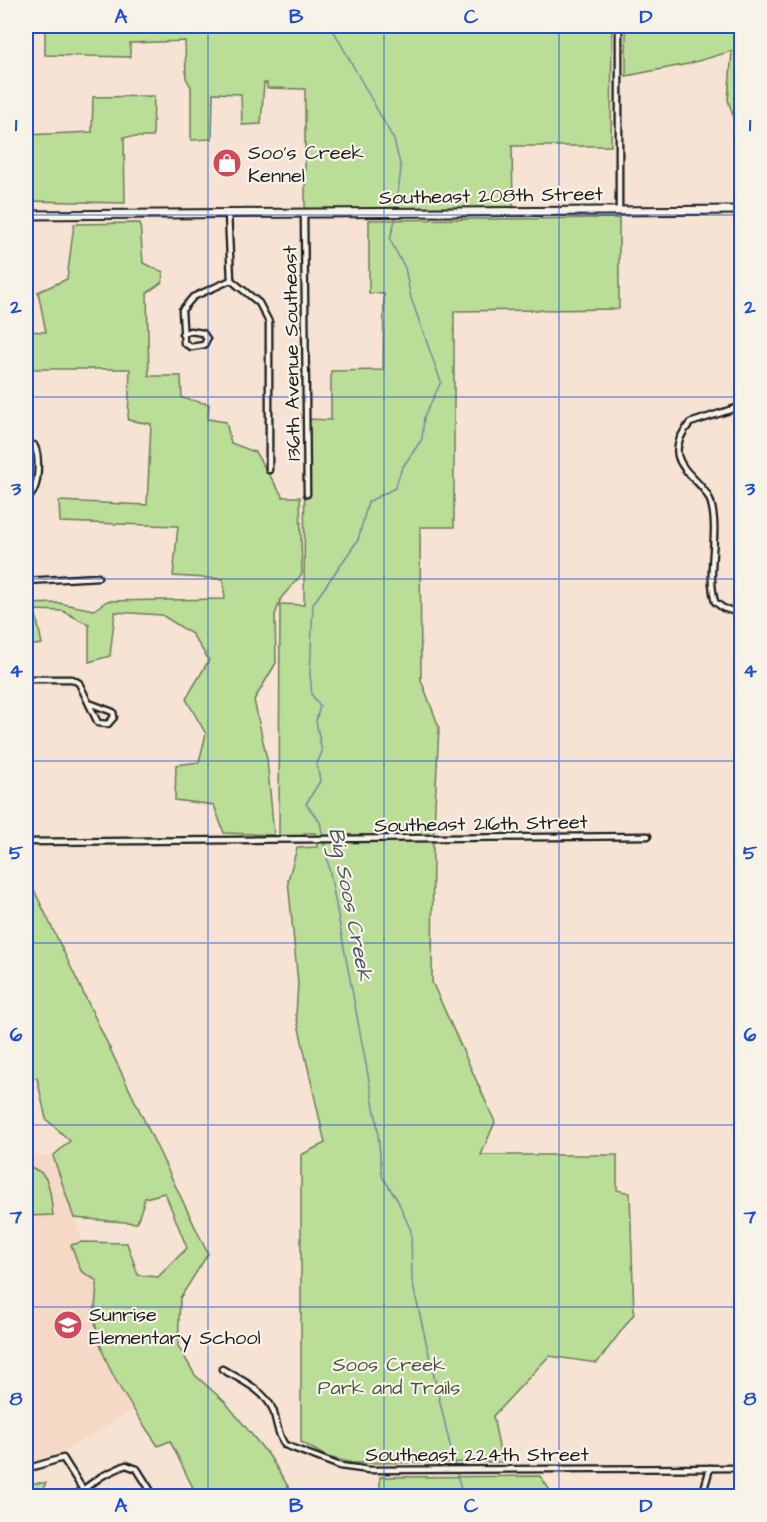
<svg xmlns="http://www.w3.org/2000/svg" width="767" height="1522" font-family="'Architects Daughter',sans-serif">
	<style>
		.built { fill: #f5d8c5 }
		.green { fill: #badd98; stroke: #6b7c5a; stroke-width: 1.5 }
		.lines { fill: none; stroke-linecap: round; stroke-linejoin: round }
		.stream { stroke: #748a9f; stroke-width: 1.5 }
		.street-casing { stroke: #1c1c1c; stroke-width: 9 }
		.secondary-casing { stroke: #1c1c1c; stroke-width: 11 }
		.street { stroke: #f7f3e8; stroke-width: 4.5 }
		.secondary { stroke: #f7f3e8; stroke-width: 7 }
		.grid { fill: none; stroke: #1d4ed8; stroke-width: 1.5; stroke-opacity: 0.55 }
		.labels { text-anchor: middle; stroke-width: 4.5; stroke-linejoin: round; paint-order: stroke }
		.poi-label { font-size: 20px; fill: #1c1c1c; stroke: #f7f3e8; text-anchor: start }
		.street-label { font-size: 20px; fill: #1c1c1c; stroke: #f7f3e8 }
		.park-label { font-size: 20px; fill: #4b5641; stroke: #f7f3e8 }
		.water-label { font-size: 21px; font-style: italic; fill: #48535e; stroke: #f7f3e8 }
		.neatline { fill: none; stroke: #1d4ed8; stroke-width: 2 }
		.grid-label { font-size: 20px; text-anchor: middle; font-weight: bold; fill: #1d4ed8 }
	</style>
	<rect width="100%" height="100%" fill="#f6e3d3"/>
	<filter id="ink" filterUnits="userSpaceOnUse"><feTurbulence type="fractalNoise" baseFrequency=".0167" numOctaves="2"/><feDisplacementMap in="SourceGraphic" scale="12" xChannelSelector="R" yChannelSelector="G"/><feConvolveMatrix kernelMatrix="1 2 1 2 8 2 1 2 1" color-interpolation-filters="sRGB"/></filter>
	<g filter="url(#ink)">
		<polygon class="built" points="26,1155 53,1156 138,1407 65,1451 30,1463 26,1463"/>
		<g class="green">
			<polygon points="45,26 612,26 611,146 512,146 513,208 305,210 305,89 267,88 267,83 264,83 261,124 242,125 241,94 213,93 212,139 191,140 191,87 186,78 185,41 130,43 130,57 45,55"/>
			<polygon points="626,26 741,26 741,141 728,100 732,51 688,64 626,76"/>
			<polygon points="154,96 153,137 124,137 125,203 26,201 26,135 92,132 93,97"/>
			<polygon points="619,218 619,309 454,311 454,527 420,527 421,680 439,727 433,845 432,982 495,1122 481,1155 617,1155 617,1190 630,1193 634,1314 597,1363 549,1356 493,1416 502,1462 353,1463 327,1457 301,1442 301,1155 325,1143 296,1015 298,983 288,880 297,848 317,847 315,833 304,833 304,838 279,838 280,604 304,605 305,419 331,420 331,371 383,370 384,294 369,293 369,220"/>
			<polygon points="140,223 143,263 163,272 162,282 147,293 149,376 181,376 182,398 209,404 208,419 226,422 231,443 255,452 283,497 300,497 302,574 281,598 275,615 276,663 254,700 267,759 274,835 224,833 214,805 175,800 176,765 199,762 206,734 186,699 209,660 192,634 162,615 115,612 110,656 89,662 89,625 63,611 35,610 42,644 26,646 26,604 59,603 94,610 107,601 225,599 223,579 173,576 178,526 60,522 59,501 147,505 151,424 128,420 130,369 26,369 26,331 46,332 38,292 67,279 74,224"/>
			<path d="M 26,873 L 208,1254 L 180,1298 L 178,1346 L 195,1375 L 226,1403 L 270,1457 L 294,1496 L 197,1496 L 170,1441 L 158,1446 C 135,1411 103,1370 96,1327 C 93,1313 97,1295 97,1281 L 81,1271 L 71,1245 L 82,1242 L 127,1243 L 138,1275 L 158,1277 L 187,1248 L 165,1193 L 145,1198 L 137,1223 L 74,1218 L 53,1156 L 70,1141 L 46,1119 L 37,1078 L 26,1077 Z"/>
			<path d="M 26,1168 C 52,1168 50,1195 53,1215 L 26,1216 Z"/>
			<polygon points="540,1476 554,1496 380,1496 380,1477"/>
			<polygon points="26,1483 46,1483 39,1496 26,1496"/>
		</g>
		<g class="lines">
			<g class="stream">
				<polyline points="331,26 394,140 401,168 396,211"/>
				<polyline points="323,837 320,822 306,804 320,781 317,764 322,752 316,721 320,706 312,695 310,674 313,604 358,540 368,502 395,488 402,468 422,439 424,417 441,382 411,298 405,268 390,240 396,216"/>
				<polyline points="324,841 377,1123 382,1176 398,1201 411,1231 412,1281 455,1467"/>
				<polyline points="456,1471 463,1496"/>
			</g>
			<g class="street-casing">
				<g id="street">
					<polyline points="619,26 619,210"/>
					<polyline points="228,213 231,280"/>
					<polyline points="304,213 307,494"/>
					<polyline points="231,280 259,303 269,322 269,470"/>
					<polyline points="182,334 190,331 203,333 207,339 204,345 191,347 184,343 182,310 193,297 231,280"/>
					<path d="M 742,406 L 690,423 C 655,465 703,475 711,503 C 720,534 706,570 715,602 L 723,608 L 742,614"/>
					<path d="M 26,443 L 34,445 C 40,455 39,486 31,495"/>
					<polyline points="26,581 98,577"/>
					<polyline points="26,679 72,679 79,683 98,723 108,724 114,717 113,712 89,703"/>
					<polyline points="26,842 648,836"/>
					<path d="M 222,1369 C 239,1379 265,1390 273,1410 C 277,1422 277,1434 285,1445 L 340,1466 L 369,1470 L 742,1468"/>
					<polyline points="26,1469 63,1458 87,1496"/>
					<polyline points="74,1496 102,1476 126,1465 137,1469 154,1496"/>
					<polyline points="702,1496 710,1468"/>
				</g>
			</g>
			<g class="secondary-casing">
				<polyline id="secondary" points="26,215 742,210"/>
			</g>
			<use href="#street" class="street"/>
			<use href="#secondary" class="secondary"/>
		</g>
	</g>
	<path class="grid" d="M 208,26 L 208,1496M 384,26 L 384,1496M 559,26 L 559,1496M 26,215 L 742,215M 26,397 L 742,397M 26,579 L 742,579M 26,761 L 742,761M 26,943 L 742,943M 26,1125 L 742,1125M 26,1307 L 742,1307"/>
	<defs>
		<g id="shop-disc" transform="scale(1.5)"><circle r="9.5" fill="#d1495b" stroke="#f7f3e8"/><path d="M-5-2.5h2.3a2.7 3.5 0 0 1 5.4 0H5L5.5 6h-11ZM-1.5-2.5h3a1.5 2.3 0 0 0-3 0Z" fill="#fff"/></g>
		<g id="school-disc" transform="scale(1.5)"><circle r="9.5" fill="#d1495b" stroke="#f7f3e8"/><path d="M0-5L7-2L0 1L-7-2ZM-4 1L0 2.5L4 1V4Q0 6-4 4Z" fill="#fff"/></g>
	</defs>
	<g fill-rule="evenodd">
		<use href="#shop-disc" x="227" y="163"/>
		<use href="#school-disc" x="68" y="1325"/>
	</g>
	<g class="labels">
		<g class="poi-label">
			<text x="248" y="159">Soo's Creek<tspan x="248" dy="23">Kennel</tspan></text>
			<text x="89" y="1321">Sunrise<tspan x="89" dy="23">Elementary School</tspan></text>
		</g>
		<g class="street-label">
			<text transform="translate(491 195) rotate(-1)" y="7">Southeast 208th Street</text>
			<text transform="translate(291 353) rotate(-91)" y="7">136th Avenue Southeast</text>
			<text transform="translate(481 823) rotate(-1)" y="7">Southeast 216th Street</text>
			<text x="477" y="1461">Southeast 224th Street</text>
		</g>
		<g class="park-label">
			<text x="389" y="1371">Soos Creek<tspan x="389" dy="23">Park and Trails</tspan></text>
		</g>
		<g class="water-label">
			<text transform="translate(351 904) rotate(79)" y="7">Big Soos Creek</text>
		</g>
	</g>
	<rect width="767" height="1522" fill="none" stroke="#f7f3e8" stroke-width="66"/>
	<rect x="33" y="33" width="701" height="1456" class="neatline"/>
	<g class="grid-label">
		<text x="121" y="23">A</text>
		<text x="296" y="23">B</text>
		<text x="471" y="23">C</text>
		<text x="646" y="23">D</text>
		<text x="16" y="131">1</text>
		<text x="750" y="131">1</text>
		<text x="16" y="313">2</text>
		<text x="750" y="313">2</text>
		<text x="16" y="495">3</text>
		<text x="750" y="495">3</text>
		<text x="16" y="677">4</text>
		<text x="750" y="677">4</text>
		<text x="16" y="859">5</text>
		<text x="750" y="859">5</text>
		<text x="16" y="1041">6</text>
		<text x="750" y="1041">6</text>
		<text x="16" y="1223">7</text>
		<text x="750" y="1223">7</text>
		<text x="16" y="1405">8</text>
		<text x="750" y="1405">8</text>
		<text x="121" y="1512">A</text>
		<text x="296" y="1512">B</text>
		<text x="471" y="1512">C</text>
		<text x="646" y="1512">D</text>
	</g>
</svg>
